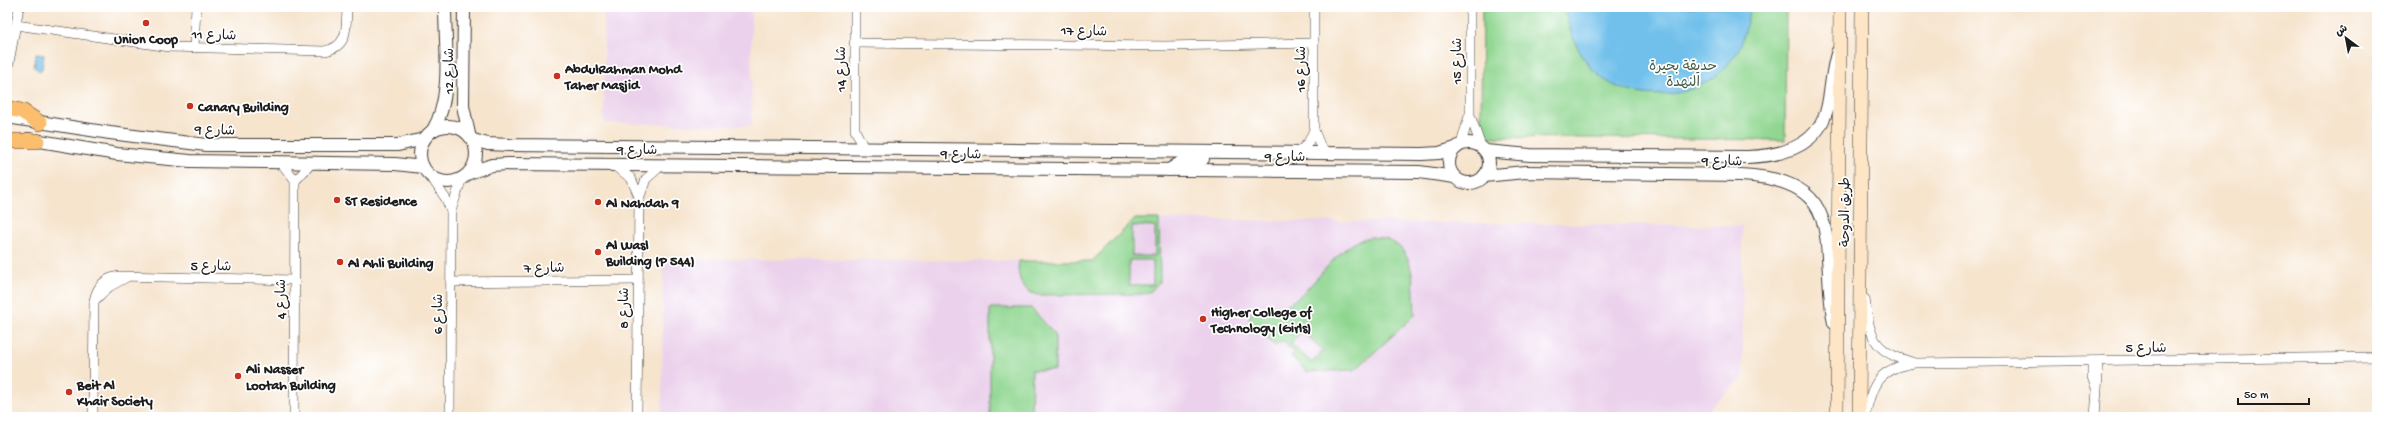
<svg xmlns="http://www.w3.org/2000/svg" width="2384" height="424" font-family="'Gochi Hand','Playpen Sans Arabic',sans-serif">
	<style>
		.built { fill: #ebd1ec }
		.green { fill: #8fd690; stroke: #567956; fill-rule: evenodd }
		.water { fill: #70c0eb; stroke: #466e84 }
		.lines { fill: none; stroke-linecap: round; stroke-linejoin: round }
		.minor-casing { stroke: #3d3a37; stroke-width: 10 }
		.tertiary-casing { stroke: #3d3a37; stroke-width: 14 }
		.secondary-casing { stroke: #3d3a37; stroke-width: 14 }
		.primary-casing { stroke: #3d3a37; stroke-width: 16 }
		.minor { stroke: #fff; stroke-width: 9 }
		.tertiary { stroke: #fff; stroke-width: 12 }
		.secondary { stroke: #fde5c5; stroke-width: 13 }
		.primary { stroke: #fbbd6e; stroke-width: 15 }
		.poi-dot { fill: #c8321e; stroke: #fff; stroke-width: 1.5 }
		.labels { text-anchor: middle; stroke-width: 3.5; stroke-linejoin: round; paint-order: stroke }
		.street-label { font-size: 14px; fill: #1c1c1c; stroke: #fff }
		.poi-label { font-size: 14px; font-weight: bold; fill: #1c1c1c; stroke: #fff; text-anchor: start }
		.park-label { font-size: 14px; fill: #445d45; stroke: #fff }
	</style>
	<rect width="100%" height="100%" fill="#fff"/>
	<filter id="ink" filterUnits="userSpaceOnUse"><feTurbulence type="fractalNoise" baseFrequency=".025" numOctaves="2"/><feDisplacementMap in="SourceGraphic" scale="8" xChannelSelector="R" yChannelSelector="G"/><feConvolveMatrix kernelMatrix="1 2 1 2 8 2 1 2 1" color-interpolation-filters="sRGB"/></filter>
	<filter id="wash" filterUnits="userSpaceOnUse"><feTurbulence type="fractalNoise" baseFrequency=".012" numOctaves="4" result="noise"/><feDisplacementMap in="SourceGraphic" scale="16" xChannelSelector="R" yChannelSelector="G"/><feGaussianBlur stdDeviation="0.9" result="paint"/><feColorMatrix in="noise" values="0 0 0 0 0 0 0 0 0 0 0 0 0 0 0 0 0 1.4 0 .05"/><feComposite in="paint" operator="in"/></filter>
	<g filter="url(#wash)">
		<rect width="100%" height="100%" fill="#f6e4cd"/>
		<g class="built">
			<polygon points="604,7 751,7 752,126 604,123"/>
			<polygon points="1135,219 1742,226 1743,377 1709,409 1709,417 662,417 663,259 1092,261"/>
		</g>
		<g class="green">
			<polygon points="1482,7 1786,7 1785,140 1490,137 1481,127"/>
			<path d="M 1135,219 L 1159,219 L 1160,281 L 1151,291 L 1143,294 L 1038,295 C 1022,292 1016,276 1019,261 L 1092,261 ZM 1132,226 L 1155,226 L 1155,256 L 1132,256 ZM 1129,260 L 1153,260 L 1153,285 L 1129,285 Z"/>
			<path d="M 1371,237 C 1417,238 1413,282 1415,315 L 1355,370 L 1307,372 L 1291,356 L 1294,353 L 1283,341 L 1275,346 L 1249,320 L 1251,313 C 1264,311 1278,310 1290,303 C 1319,285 1336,243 1371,237 ZM 1302,331 L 1323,350 L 1312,363 L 1291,344 Z"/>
			<polygon points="990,308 1031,308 1055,334 1055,370 1032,370 1031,417 990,417"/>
		</g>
		<g class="water">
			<path d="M 1564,7 L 1749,7 C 1747,28 1743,47 1729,63 C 1699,102 1627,106 1593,70 C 1577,53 1569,29 1564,7 Z"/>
			<polygon points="36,54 44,55 42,69 40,71 34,67"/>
		</g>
	</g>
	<g filter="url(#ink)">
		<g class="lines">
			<g class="minor-casing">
				<g id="minor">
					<polyline points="855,7 855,130 864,148"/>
					<polyline points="1470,7 1470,115 1481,146"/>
					<path d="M 16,25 L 170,47 L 324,51 C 349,47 346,27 347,7"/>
					<polyline points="854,43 1165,46 1314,43"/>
					<polyline points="194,48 196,7"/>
					<polyline points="9,63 19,7"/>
					<polyline points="1314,130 1320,145 1327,153"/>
					<polyline points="1461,144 1469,116"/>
					<polyline points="1297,153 1308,143 1314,130 1314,7"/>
					<polyline points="282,164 295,181 294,417"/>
					<polyline points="613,165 631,178 639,197"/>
					<polyline points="431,177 446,199 451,211"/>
					<polyline points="295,181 311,164"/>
					<polyline points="451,282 638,280"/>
					<path d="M 1865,299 C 1870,336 1872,352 1912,362"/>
					<polyline points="94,301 109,287 127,277"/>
					<polyline points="2092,361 2092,377 2096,388"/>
					<path d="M 93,417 L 94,301 C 97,286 104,278 119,276 L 294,280"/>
					<polyline points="450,417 451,211 462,178"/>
					<polyline points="637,417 639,199 646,179 662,165"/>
					<path d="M 1865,417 C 1872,384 1878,368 1915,363 L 2377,357"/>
					<polyline points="2095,417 2099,361"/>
				</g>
			</g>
			<g class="tertiary-casing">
				<g id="tertiary">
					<polyline points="464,7 463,106 469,134"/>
					<polyline points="7,117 110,133 206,145 398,145 424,139"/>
					<circle cx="448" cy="154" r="28"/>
					<path d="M 433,130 C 453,97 445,45 445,7"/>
					<polyline points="28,139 117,154 190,161 395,164 423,167"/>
					<polyline points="473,140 488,144 510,145 1422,154 1439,153 1456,148"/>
					<circle cx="1469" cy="163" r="20"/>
					<path d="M 1485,151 L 1530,155 L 1747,157 C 1781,156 1818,147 1827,109 C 1832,89 1831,70 1838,51"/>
					<polyline points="1169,170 1183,161 1203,159"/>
					<polyline points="469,173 492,165 508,164 1419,172 1455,177"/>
					<path d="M 1484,176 L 1525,172 L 1741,175 C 1851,181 1819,245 1834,323"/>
				</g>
			</g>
			<g class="secondary-casing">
				<g id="secondary">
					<polyline points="1837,417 1840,7"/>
					<polyline points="1859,417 1862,7"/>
				</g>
			</g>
			<g class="primary-casing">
				<g id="primary">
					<polyline points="7,108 22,111 40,123"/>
					<polyline points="7,141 37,141"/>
				</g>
			</g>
			<use href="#minor" class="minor"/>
			<use href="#tertiary" class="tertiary"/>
			<use href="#secondary" class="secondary"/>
			<use href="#primary" class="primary"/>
		</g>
	</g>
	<g class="poi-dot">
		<circle cx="146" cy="23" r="4"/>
		<circle cx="557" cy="76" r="4"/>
		<circle cx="190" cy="106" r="4"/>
		<circle cx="337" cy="200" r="4"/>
		<circle cx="598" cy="202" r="4"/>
		<circle cx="598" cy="252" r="4"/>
		<circle cx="340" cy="262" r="4"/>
		<circle cx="1203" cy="319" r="4"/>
		<circle cx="238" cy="376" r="4"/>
		<circle cx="69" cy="392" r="4"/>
	</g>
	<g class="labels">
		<g class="street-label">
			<text transform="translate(1084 30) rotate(1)" y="5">شارع 17</text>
			<text transform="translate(214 34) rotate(1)" y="5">شارع 11</text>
			<text transform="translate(1456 61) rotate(-90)" y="5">شارع 15</text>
			<text transform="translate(840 69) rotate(-90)" y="5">شارع 14</text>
			<text transform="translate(1300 69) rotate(-90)" y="5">شارع 16</text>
			<text transform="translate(448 71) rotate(-90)" y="5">شارع 12</text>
			<text transform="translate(215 129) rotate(2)" y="5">شارع 9</text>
			<text x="637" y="154">شارع 9</text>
			<text transform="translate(961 153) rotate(1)" y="5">شارع 9</text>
			<text x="1285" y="161">شارع 9</text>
			<text transform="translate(1722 160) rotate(1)" y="5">شارع 9</text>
			<text transform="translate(1844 212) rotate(-90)" y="5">طريق الدوحة</text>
			<text transform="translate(211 265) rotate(1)" y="5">شارع 5</text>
			<text transform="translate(544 267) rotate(-1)" y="5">شارع 7</text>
			<text transform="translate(280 299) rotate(-90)" y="5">شارع 4</text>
			<text transform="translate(623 308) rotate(-90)" y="5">شارع 8</text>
			<text transform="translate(437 314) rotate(-90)" y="5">شارع 6</text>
			<text x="2146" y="352">شارع 5</text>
		</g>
		<g class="poi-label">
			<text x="146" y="43" text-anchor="middle">Union Coop</text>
			<text x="565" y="73">AbdulRahman Mohd<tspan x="565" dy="16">Taher Masjid</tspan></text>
			<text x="198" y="111">Canary Building</text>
			<text x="345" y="205">ST Residence</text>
			<text x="606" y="207">Al Nahdah 9</text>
			<text x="606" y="249">Al Wasl<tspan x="606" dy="16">Building (P 544)</tspan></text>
			<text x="348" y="267">Al Ahli Building</text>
			<text x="1211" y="316">Higher College of<tspan x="1211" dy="16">Technology (Girls)</tspan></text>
			<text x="246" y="373">Ali Nasser<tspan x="246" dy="16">Lootah Building</tspan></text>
			<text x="77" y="389">Beit Al<tspan x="77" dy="16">Khair Society</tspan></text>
		</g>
		<g class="park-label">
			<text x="1683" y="70">حديقة بحيرة<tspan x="1683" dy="16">النهدة</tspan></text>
		</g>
	</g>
	<rect width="2384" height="424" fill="none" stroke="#fff" stroke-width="24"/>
	<g transform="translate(2346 38) rotate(328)" stroke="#ffffff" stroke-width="3" paint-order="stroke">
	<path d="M0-3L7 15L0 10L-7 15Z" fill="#1c1c1c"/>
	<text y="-6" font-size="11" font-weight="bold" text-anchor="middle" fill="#1c1c1c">ش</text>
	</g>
	<path d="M2238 398v6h71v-6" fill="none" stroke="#1c1c1c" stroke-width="2"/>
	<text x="2244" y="398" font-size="12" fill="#1c1c1c" stroke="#ffffff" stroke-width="3" paint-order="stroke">50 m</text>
</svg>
